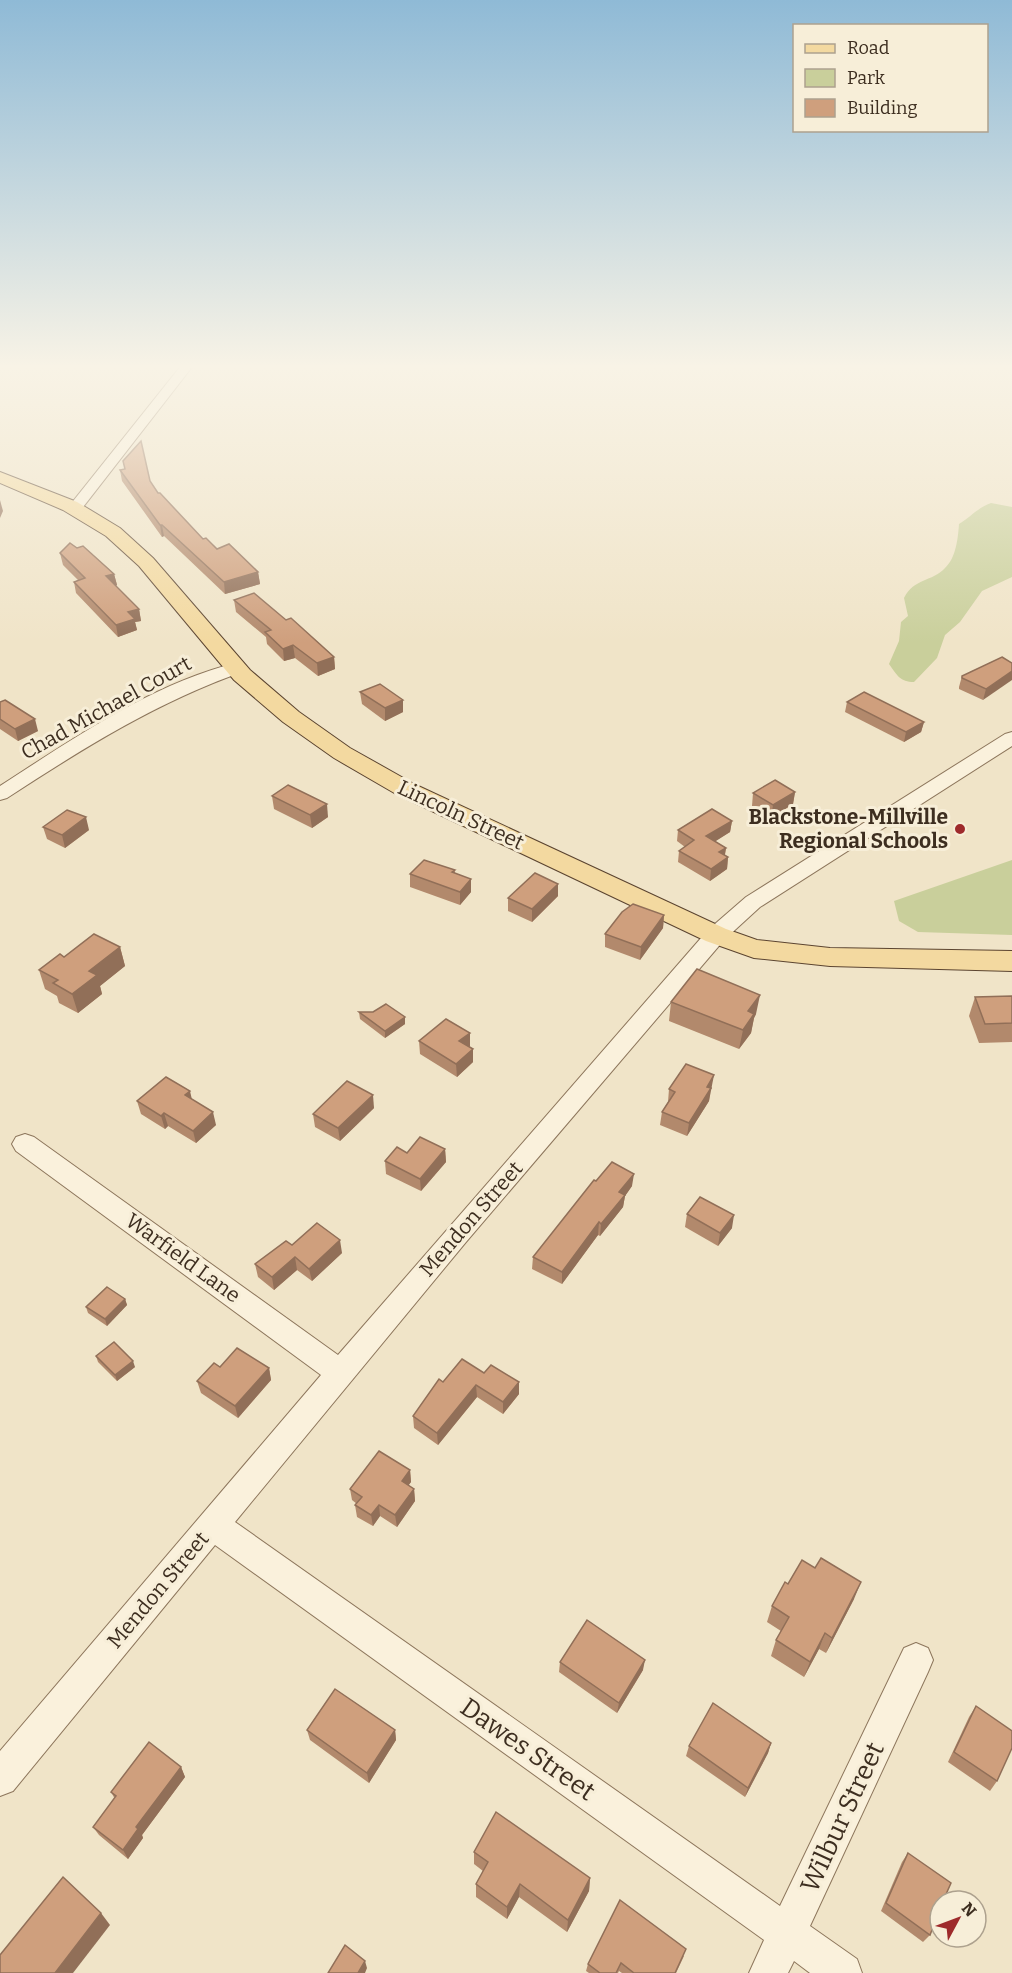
<svg xmlns="http://www.w3.org/2000/svg" width="1012" height="1973" font-family="Bitter,serif">
	<style>
		.green { fill: #c9cf9b }
		.lines { fill: none; stroke-linecap: round; stroke-linejoin: round }
		.minor-casing { stroke: #8d765c; stroke-width: 2 }
		.major-casing { stroke: #5b4430; stroke-width: 2 }
		.minor { fill: #faf1dc; fill-rule: evenodd }
		.major { fill: #f3d9a0; fill-rule: evenodd }
		.wall { fill: #b2896c }
		.shaded-wall { fill: #916f58 }
		.building { fill: #cf9f7d; stroke: #916f58; stroke-width: 1.5 }
		.poi-dot { fill: #9e2a2b; stroke: #f7eed8; stroke-width: 2 }
		.labels { text-anchor: middle; stroke-width: 6; stroke-linejoin: round; paint-order: stroke }
		.street-label { font-size: 21px; fill: #3d2e20; stroke: #f7eed8 }
		.poi-label { font-size: 21px; font-weight: bold; fill: #3d2e20; stroke: #f7eed8; text-anchor: end }
		.near-street-label { font-size: 26px; fill: #3d2e20; stroke: #f7eed8 }
	</style>
	<rect width="100%" height="100%" fill="#f0e4c8"/>
	<g class="green">
		<path d="M 991,503 L 1012,507 L 1012,577 L 982,591 L 960,622 L 945,635 L 937,658 L 914,682 C 900,682 897,675 889,664 L 899,641 L 901,622 L 908,616 L 904,598 C 914,578 932,582 945,568 C 956,558 958,538 959,524 C 971,517 977,508 991,503 Z"/>
		<polygon points="1012,860 1012,935 918,932 899,921 894,901"/>
	</g>
	<g class="lines">
		<g class="minor-casing">
			<g id="minor">
				<polygon points="180,367 192,367 80,511 70,511 68,508 70,505"/>
				<path d="M 236,663 L 242,664 L 245,668 L 242,672 C 157,702 82,749 7,798 L 0,800 L 0,786 C 73,739 151,684 236,663 Z"/>
				<polygon points="1012,732 1012,746 760,907 724,940 466,1242 235,1522 780,1906 904,1648 916,1643 928,1648 933,1660 928,1672 810,1926 857,1959 862,1973 810,1973 794,1961 788,1973 749,1973 764,1940 215,1545 13,1791 0,1796 0,1751 321,1375 16,1151 12,1144 16,1137 25,1134 34,1137 338,1355 708,930 746,897 1005,734"/>
			</g>
		</g>
		<g class="major-casing">
			<polygon id="major" points="0,472 77,502 120,528 153,558 250,670 299,712 350,748 414,784 726,929 757,940 830,948 1012,951 1012,971 830,966 754,958 706,941 396,794 334,758 283,722 234,680 139,566 106,536 63,510 0,483"/>
		</g>
		<use href="#minor" class="minor"/>
		<use href="#major" class="major"/>
	</g>
	<g class="wall">
		<polygon points="120,470 150,481 158,493 203,539 217,549 258,572 260,584 225,594 164,536 162,537 122,481"/>
		<polygon points="77,548 114,574 117,585 116,586 139,609 141,621 135,622 137,630 118,637 76,593 74,582 78,580 63,565 60,553"/>
		<polygon points="234,600 286,620 334,657 335,669 318,676 295,658 284,661 267,644 266,637 236,612"/>
		<polygon points="1002,657 983,700 959,689 959,687 962,676"/>
		<polygon points="360,692 403,712 385,721 362,704"/>
		<polygon points="0,702 38,731 18,741 0,729"/>
		<polygon points="847,702 924,722 921,732 904,742 845,712"/>
		<polygon points="795,792 793,804 771,818 752,806 753,793"/>
		<polygon points="272,796 328,817 312,828 274,809"/>
		<polygon points="732,821 730,832 715,841 726,848 725,855 728,857 727,869 710,881 678,862 679,851 685,847 677,841 678,830"/>
		<polygon points="43,827 89,830 65,848 47,839"/>
		<polygon points="455,870 455,873 471,892 460,905 410,887 410,874"/>
		<polygon points="558,896 532,922 508,911 508,898"/>
		<polygon points="664,915 663,928 640,960 605,947 605,934"/>
		<polygon points="120,947 125,966 100,986 102,994 78,1013 59,1003 57,996 45,989 39,970 64,957"/>
		<polygon points="1012,996 1012,1042 979,1043 969,1016 975,997"/>
		<polygon points="671,1002 756,1014 754,1018 751,1033 739,1049 669,1021"/>
		<polygon points="359,1012 405,1024 385,1038 360,1019"/>
		<polygon points="419,1041 470,1046 469,1047 473,1049 473,1062 457,1077 420,1054"/>
		<polygon points="712,1088 710,1091 709,1101 687,1136 660,1125 662,1112 668,1102 669,1089"/>
		<polygon points="192,1100 216,1125 196,1143 168,1126 165,1129 141,1114 137,1101"/>
		<polygon points="374,1108 340,1141 315,1127 313,1114"/>
		<polygon points="445,1149 446,1162 421,1191 386,1174 385,1161"/>
		<polygon points="596,1181 632,1186 625,1196 623,1207 600,1236 598,1235 562,1284 532,1269 533,1257"/>
		<polygon points="687,1214 732,1228 718,1246 685,1227"/>
		<polygon points="292,1245 342,1253 312,1281 297,1270 274,1290 258,1277 255,1264"/>
		<polygon points="125,1299 127,1305 107,1326 88,1313 86,1307"/>
		<polygon points="96,1356 135,1367 117,1381 98,1362"/>
		<polygon points="220,1367 269,1368 271,1380 238,1418 201,1393 197,1381"/>
		<polygon points="484,1373 519,1394 503,1414 477,1397 438,1445 414,1428 413,1416 443,1382"/>
		<polygon points="410,1470 411,1482 408,1485 414,1489 415,1501 397,1527 380,1516 373,1526 357,1517 355,1505 357,1504 352,1500 350,1489"/>
		<polygon points="788,1584 854,1599 826,1653 819,1649 804,1677 771,1656 776,1640 781,1631 767,1622 772,1606"/>
		<polygon points="560,1662 643,1670 617,1713 559,1672"/>
		<polygon points="976,1706 997,1781 990,1791 948,1762 969,1717"/>
		<polygon points="307,1730 395,1730 396,1740 369,1783 310,1740"/>
		<polygon points="771,1743 768,1753 745,1797 686,1756 689,1746"/>
		<polygon points="181,1767 185,1777 142,1835 143,1838 128,1859 99,1835 93,1827 115,1799 111,1792"/>
		<polygon points="474,1852 590,1878 589,1891 567,1932 519,1897 507,1919 476,1897 476,1884 483,1871 474,1864"/>
		<polygon points="908,1853 930,1935 923,1942 881,1911 902,1862"/>
		<polygon points="684,1956 676,1973 622,1973 619,1971 618,1973 589,1973 586,1971 588,1964"/>
	</g>
	<g class="shaded-wall">
		<polygon points="0,500 3,511 0,518"/>
		<polygon points="160,525 162,525 164,536 162,537"/>
		<polygon points="258,572 260,584 225,594 224,582"/>
		<polygon points="114,574 117,585 109,588 106,576"/>
		<polygon points="139,609 141,621 135,622 137,630 118,637 116,625 128,612"/>
		<polygon points="293,645 295,658 284,661 283,649"/>
		<polygon points="334,657 335,669 318,676 317,663"/>
		<polygon points="1012,671 1012,680 983,700 986,689"/>
		<polygon points="403,700 403,712 385,721 385,708"/>
		<polygon points="35,719 38,731 18,741 15,729"/>
		<polygon points="924,722 921,732 904,742 906,732"/>
		<polygon points="795,792 793,804 771,818 773,805"/>
		<polygon points="327,804 328,817 312,828 310,815"/>
		<polygon points="86,817 89,830 65,848 62,835"/>
		<polygon points="732,821 730,832 705,848 706,836"/>
		<polygon points="726,848 724,859 719,852"/>
		<polygon points="728,857 727,869 710,881 711,869"/>
		<polygon points="471,879 471,892 460,905 460,892"/>
		<polygon points="558,884 558,896 532,922 532,909"/>
		<polygon points="664,915 663,928 640,960 641,947"/>
		<polygon points="120,947 125,966 100,986 102,994 78,1013 72,994 89,971"/>
		<polygon points="760,995 756,1014 754,1018 751,1033 739,1049 743,1030 748,1011"/>
		<polygon points="405,1017 405,1024 385,1038 385,1031"/>
		<polygon points="470,1033 470,1046 460,1054 459,1041"/>
		<polygon points="473,1049 473,1062 457,1077 456,1064"/>
		<polygon points="714,1075 709,1101 687,1136 689,1123 707,1087"/>
		<polygon points="190,1091 193,1104 185,1095"/>
		<polygon points="373,1095 374,1108 340,1141 338,1128"/>
		<polygon points="213,1112 216,1125 196,1143 193,1131"/>
		<polygon points="164,1113 168,1126 165,1129 161,1116"/>
		<polygon points="445,1149 446,1162 421,1191 420,1179"/>
		<polygon points="634,1174 632,1186 625,1196 623,1207 600,1236 601,1224 619,1192"/>
		<polygon points="734,1215 732,1228 718,1246 720,1233"/>
		<polygon points="599,1222 598,1235 562,1284 562,1272"/>
		<polygon points="340,1240 342,1253 312,1281 309,1269"/>
		<polygon points="295,1257 297,1270 274,1290 272,1277"/>
		<polygon points="125,1299 127,1305 107,1326 105,1319"/>
		<polygon points="133,1361 135,1367 117,1381 115,1375"/>
		<polygon points="269,1368 271,1380 238,1418 235,1406"/>
		<polygon points="519,1382 519,1394 503,1414 503,1402"/>
		<polygon points="476,1385 477,1397 438,1445 437,1433"/>
		<polygon points="410,1470 411,1482 403,1493 402,1481"/>
		<polygon points="414,1489 415,1501 397,1527 395,1515"/>
		<polygon points="379,1505 380,1516 373,1526 371,1515"/>
		<polygon points="861,1582 854,1599 826,1653 832,1638"/>
		<polygon points="825,1633 819,1649 804,1677 810,1662"/>
		<polygon points="645,1660 643,1670 617,1713 619,1703"/>
		<polygon points="395,1730 396,1740 369,1783 367,1773"/>
		<polygon points="771,1743 768,1753 745,1797 748,1788"/>
		<polygon points="181,1767 185,1777 142,1835 143,1838 128,1859 123,1850 136,1827"/>
		<polygon points="590,1878 589,1891 567,1932 568,1920"/>
		<polygon points="520,1884 519,1897 507,1919 507,1907"/>
		<polygon points="101,1913 110,1925 73,1973 55,1973"/>
		<polygon points="365,1961 367,1968 365,1973 358,1973"/>
	</g>
	<g class="building">
		<polygon points="141,441 150,481 158,493 160,493 203,539 206,538 217,549 229,544 258,572 224,582 162,525 160,525 120,470 125,469 123,461"/>
		<polygon points="70,543 77,548 83,546 114,574 106,576 139,609 128,612 135,619 116,625 74,582 85,578 60,553"/>
		<polygon points="254,593 286,620 291,618 334,657 317,663 293,645 283,649 265,632 271,630 234,600"/>
		<polygon points="1002,657 1012,663 1012,671 986,689 962,678 962,676"/>
		<polygon points="380,684 403,700 385,708 360,692"/>
		<polygon points="864,692 924,722 906,732 847,702"/>
		<polygon points="5,700 35,719 15,729 0,719 0,702"/>
		<polygon points="775,780 795,792 773,805 753,793"/>
		<polygon points="288,785 327,804 310,815 272,796"/>
		<polygon points="712,809 732,821 706,836 726,848 719,852 728,857 711,869 679,851 694,840 678,830"/>
		<polygon points="67,810 86,817 62,835 43,827"/>
		<polygon points="424,860 455,870 452,872 471,879 460,892 410,874"/>
		<polygon points="535,873 558,884 532,909 508,898"/>
		<polygon points="633,904 664,915 641,947 605,934 622,912"/>
		<polygon points="94,934 120,947 89,971 97,975 72,994 53,983 58,980 39,970 60,954 64,957"/>
		<polygon points="697,969 760,995 748,1011 754,1014 743,1030 671,1002"/>
		<polygon points="1012,996 1012,1023 985,1024 975,997"/>
		<polygon points="386,1004 405,1017 385,1031 359,1012 373,1012"/>
		<polygon points="446,1019 470,1033 459,1041 473,1049 456,1064 419,1041"/>
		<polygon points="686,1064 714,1075 707,1087 711,1088 689,1123 662,1112 675,1092 669,1089"/>
		<polygon points="166,1077 190,1091 185,1095 213,1112 193,1131 164,1113 161,1116 137,1101"/>
		<polygon points="347,1081 373,1095 338,1128 313,1114"/>
		<polygon points="420,1137 445,1149 420,1179 385,1161 397,1147 407,1153"/>
		<polygon points="612,1162 634,1174 619,1192 625,1195 601,1224 599,1222 562,1272 533,1257 594,1180 596,1181"/>
		<polygon points="700,1197 734,1215 720,1233 687,1214"/>
		<polygon points="317,1223 340,1240 309,1269 295,1257 272,1277 255,1264 286,1241 292,1245"/>
		<polygon points="107,1287 125,1299 105,1319 86,1307"/>
		<polygon points="114,1342 133,1361 115,1375 96,1356"/>
		<polygon points="237,1348 269,1368 235,1406 197,1381 214,1363 220,1367"/>
		<polygon points="462,1359 484,1373 491,1365 519,1382 503,1402 476,1385 437,1433 413,1416 439,1379 443,1382"/>
		<polygon points="379,1451 410,1470 402,1481 414,1489 395,1515 379,1505 371,1515 355,1505 362,1497 350,1489"/>
		<polygon points="821,1558 861,1582 832,1638 825,1633 810,1662 776,1640 789,1617 772,1606 785,1582 788,1584 802,1560 815,1568"/>
		<polygon points="587,1620 645,1660 619,1703 560,1662"/>
		<polygon points="335,1689 395,1730 367,1773 307,1730"/>
		<polygon points="713,1703 771,1743 748,1788 689,1746"/>
		<polygon points="976,1706 1012,1731 1012,1748 997,1781 954,1752"/>
		<polygon points="149,1742 181,1767 136,1827 138,1829 123,1850 93,1827 116,1796 111,1792"/>
		<polygon points="496,1812 590,1878 568,1920 520,1884 507,1907 476,1884 488,1862 474,1852"/>
		<polygon points="908,1853 951,1883 943,1901 940,1901 940,1909 930,1935 886,1903"/>
		<polygon points="63,1877 101,1913 55,1973 0,1973 0,1955"/>
		<polygon points="620,1900 686,1949 675,1973 634,1973 621,1963 616,1973 600,1973 588,1964"/>
		<polygon points="345,1945 365,1961 358,1973 328,1973"/>
	</g>
	<linearGradient id="sky" x2="0" y2="1"><stop stop-color="#8fbad6"/><stop offset="0.57" stop-color="#f8f3e6"/><stop offset="1" stop-color="#f8f3e6" stop-opacity="0"/></linearGradient>
	<rect width="1012" height="643" fill="url(#sky)"/>
	<circle class="poi-dot" cx="960" cy="829" r="6"/>
	<g class="labels">
		<g class="street-label">
			<text transform="translate(106 708) rotate(-29)" y="7">Chad Michael Court</text>
			<text transform="translate(461 815) rotate(25)" y="7">Lincoln Street</text>
			<text transform="translate(471 1219) rotate(-49)" y="7">Mendon Street</text>
			<text transform="translate(183 1258) rotate(36)" y="7">Warfield Lane</text>
			<text transform="translate(158 1590) rotate(-50)" y="7">Mendon Street</text>
		</g>
		<g class="poi-label">
			<text x="948" y="824">Blackstone-Millville<tspan x="948" dy="24">Regional Schools</tspan></text>
		</g>
		<g class="near-street-label">
			<text transform="translate(528 1749) rotate(35)" y="9">Dawes Street</text>
			<text transform="translate(842 1817) rotate(-65)" y="9">Wilbur Street</text>
		</g>
	</g>
	<rect x="793" y="24" width="195" height="108" fill="#f7eed8" stroke="#ada18e" stroke-width="1.5"/>
	<rect x="805" y="44" width="30" height="9" fill="#f3d9a0" stroke="#ada18e" stroke-width="1.5"/>
	<text x="847" y="54" font-size="18" fill="#3d2e20">Road</text>
	<rect x="805" y="69" width="30" height="18" fill="#c9cf9b" stroke="#ada18e" stroke-width="1.5"/>
	<text x="847" y="84" font-size="18" fill="#3d2e20">Park</text>
	<rect x="805" y="99" width="30" height="18" fill="#cf9f7d" stroke="#ada18e" stroke-width="1.5"/>
	<text x="847" y="114" font-size="18" fill="#3d2e20">Building</text>
	<g transform="translate(958 1919) rotate(49)"><circle r="28" fill="#f7eed8" stroke="#ada18e" stroke-width="1.5"/>
	<path d="M0-4.5L10 22L0 15L-10 22Z" fill="#9e2a2b"/>
	<text y="-9" font-size="16" font-weight="bold" text-anchor="middle" fill="#3d2e20">N</text>
	</g>
</svg>
